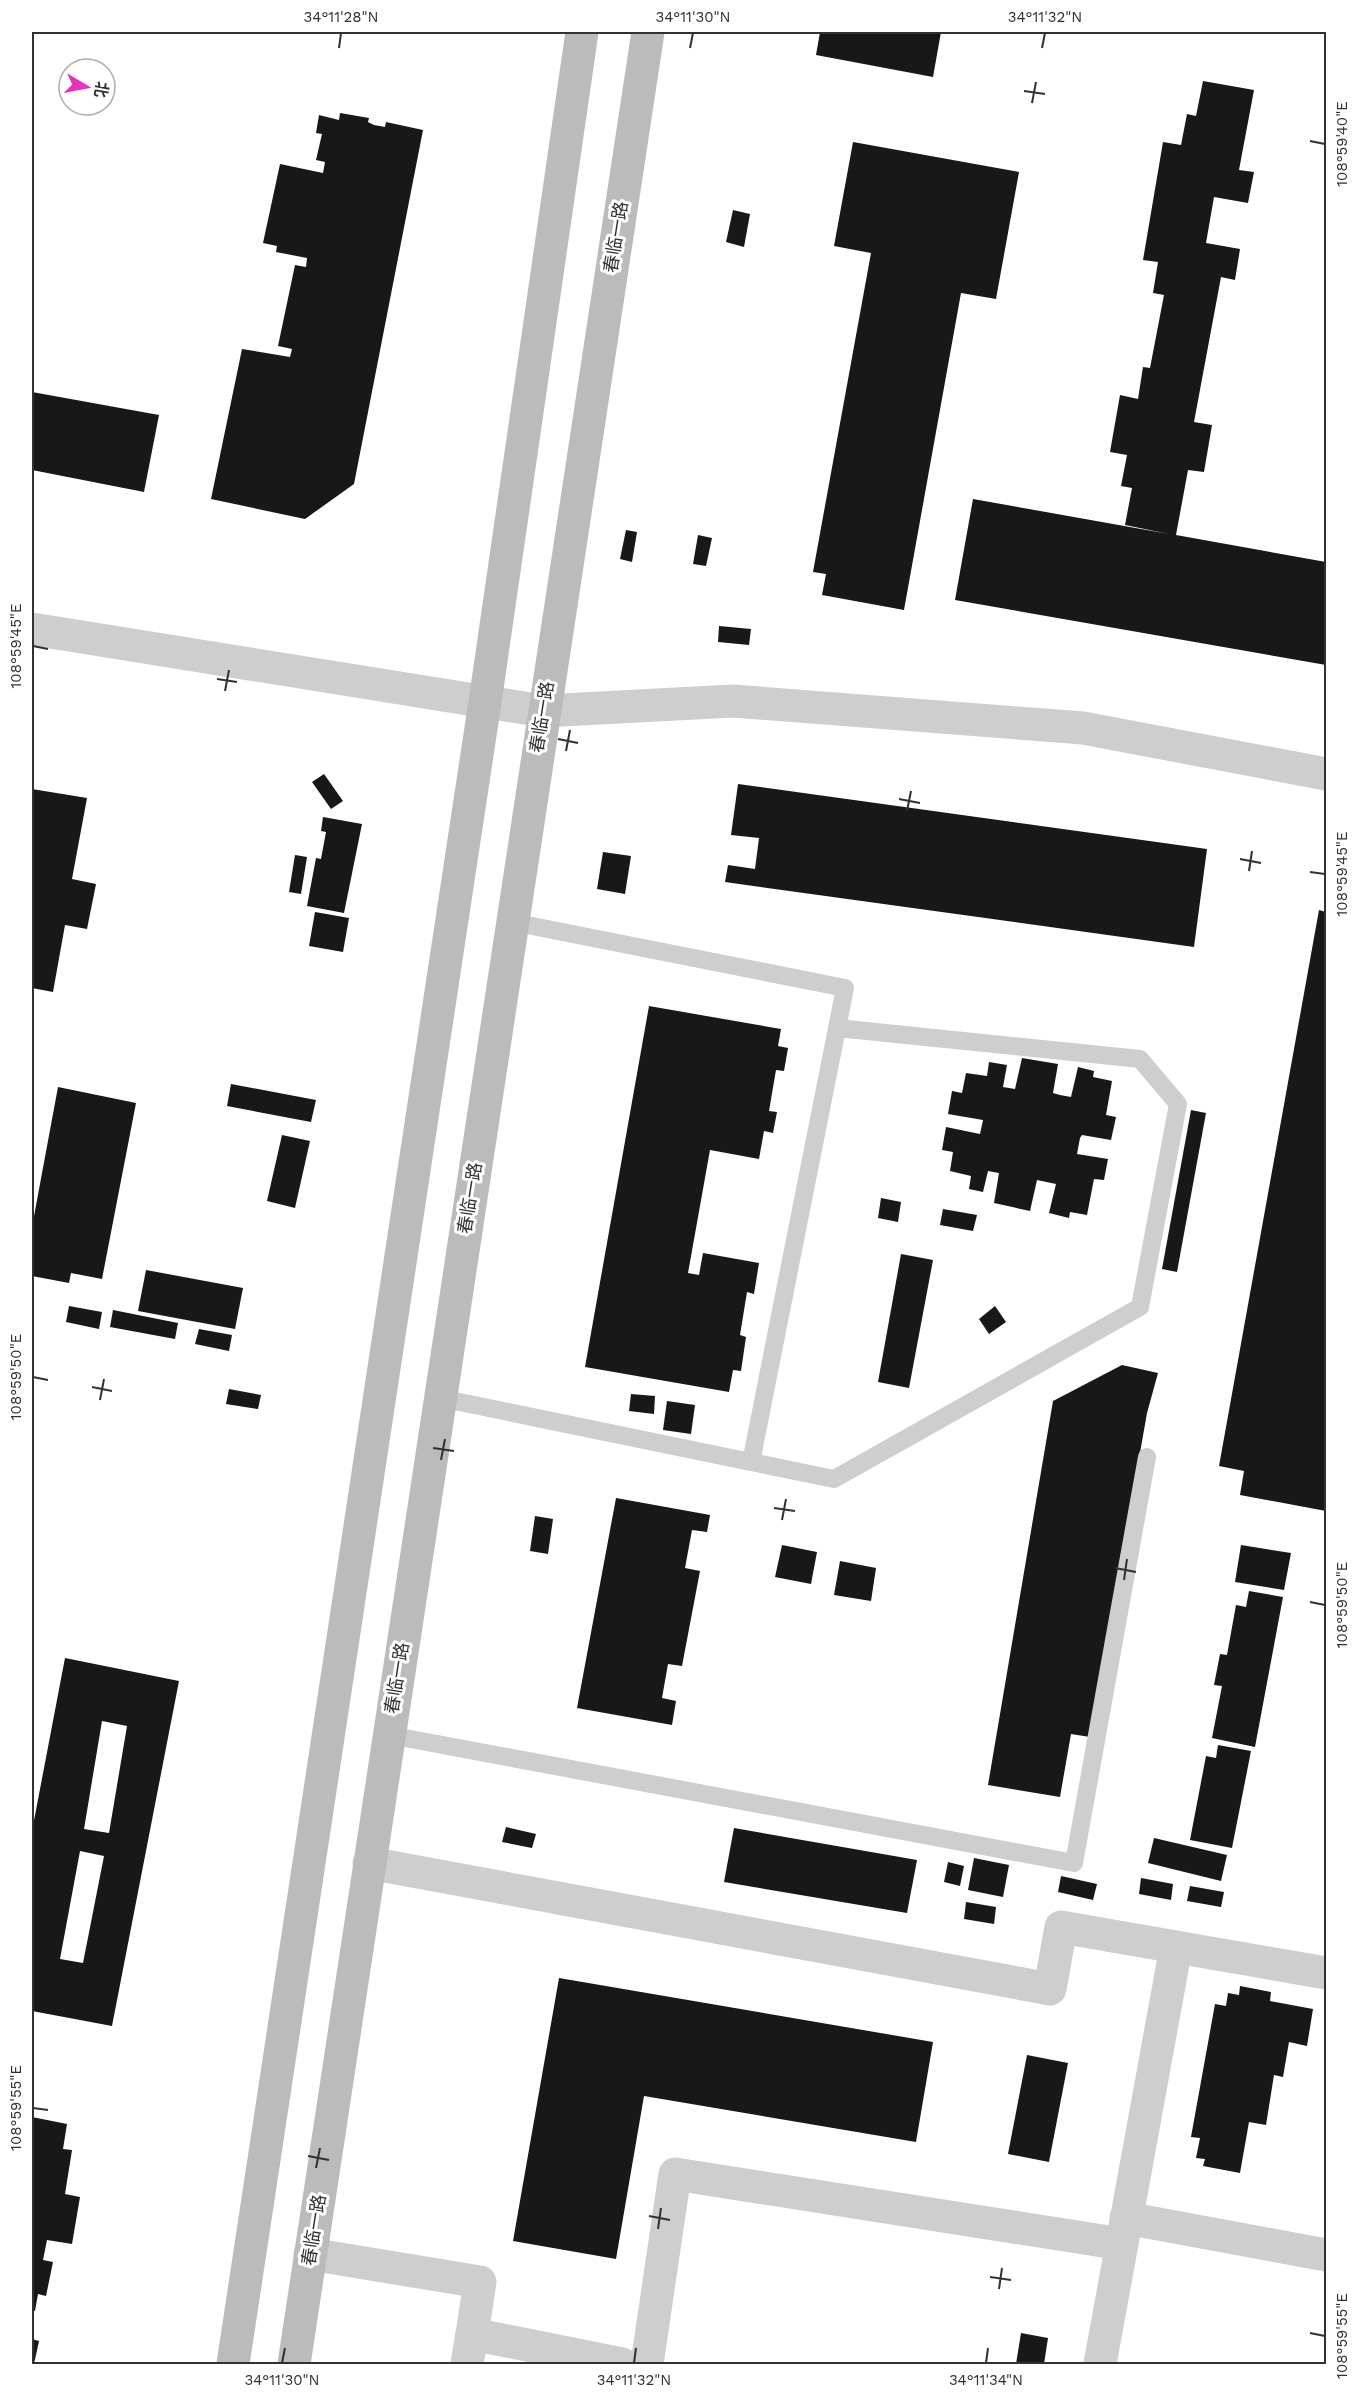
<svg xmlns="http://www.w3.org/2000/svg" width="1358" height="2396" font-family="'Work Sans','Noto Sans SC',sans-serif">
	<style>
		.building { fill: #181818; fill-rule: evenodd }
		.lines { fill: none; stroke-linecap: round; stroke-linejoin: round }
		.service { stroke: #cecece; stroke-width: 18 }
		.minor { stroke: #cecece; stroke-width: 33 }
		.secondary { stroke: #bbb; stroke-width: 33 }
		.ticks { fill: none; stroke: #313131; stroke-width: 2 }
		.labels { text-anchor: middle; stroke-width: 6; stroke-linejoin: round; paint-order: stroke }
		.street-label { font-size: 18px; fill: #313131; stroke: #fff }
		.neatline { fill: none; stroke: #313131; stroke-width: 2 }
		.ticks-label { font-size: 15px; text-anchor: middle; fill: #313131 }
	</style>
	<rect width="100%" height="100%" fill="#fff"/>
	<g class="building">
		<polygon points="820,32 941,32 933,77 816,55"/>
		<polygon points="1203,81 1254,90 1239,170 1254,172 1248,203 1214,197 1206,243 1240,249 1235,280 1221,277 1194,422 1212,425 1204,472 1188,470 1176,535 1326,562 1326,665 955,600 973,499 1169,534 1125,525 1132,488 1121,486 1127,455 1110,452 1120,395 1138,399 1143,367 1150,368 1164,295 1153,293 1158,262 1143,260 1163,142 1181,145 1187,114 1196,116"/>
		<polygon points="340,113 369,118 368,122 374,125 385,127 386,122 423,130 354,484 305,519 211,499 242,349 290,357 292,349 278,346 295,265 306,267 307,258 276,252 277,246 263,243 280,164 323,173 325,162 316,160 322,134 316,133 319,115 339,120"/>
		<polygon points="853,142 1019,172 996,299 961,293 904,610 822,595 826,574 813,572 871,253 834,246"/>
		<polygon points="733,210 750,214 744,247 726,242"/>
		<polygon points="32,392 159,415 144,492 32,470"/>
		<polygon points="626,530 637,532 632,562 620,559"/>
		<polygon points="698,535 712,538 706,566 693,564"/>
		<polygon points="719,626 751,629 749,645 718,642"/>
		<polygon points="324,774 343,801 331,809 312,782"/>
		<polygon points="738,784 1207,849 1194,947 725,882 728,865 755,869 759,838 731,835"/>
		<polygon points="32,789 87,798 72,879 96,884 87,929 65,925 53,992 32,988"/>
		<polygon points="323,817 362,824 344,913 307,906 316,858 321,859 326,832 321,831"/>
		<polygon points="603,852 631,856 625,894 597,889"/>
		<polygon points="295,855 307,857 301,894 289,892"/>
		<polygon points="1319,910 1326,912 1326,1511 1240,1495 1244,1471 1219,1466"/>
		<polygon points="315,912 349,918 343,952 309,946"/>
		<polygon points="649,1006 781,1029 778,1046 788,1048 784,1071 776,1070 769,1111 777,1112 773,1133 764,1131 759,1159 710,1150 688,1273 699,1275 703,1253 759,1263 754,1294 747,1292 740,1335 746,1337 741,1371 733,1370 729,1392 585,1367"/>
		<polygon points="1022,1058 1058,1064 1053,1093 1060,1095 1071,1097 1078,1067 1094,1071 1093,1077 1112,1081 1106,1115 1116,1117 1111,1140 1082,1135 1080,1138 1077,1154 1108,1159 1104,1180 1094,1179 1087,1215 1070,1212 1069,1218 1049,1213 1056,1184 1037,1180 1030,1211 994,1203 999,1173 988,1171 983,1192 969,1189 971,1176 950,1171 953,1152 942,1150 946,1127 980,1134 983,1120 948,1114 952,1091 962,1093 966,1073 987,1076 989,1062 1007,1065 1003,1087 1015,1089"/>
		<polygon points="231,1084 316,1100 311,1122 227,1106"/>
		<polygon points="58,1087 136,1103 102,1279 71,1273 69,1283 32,1276 32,1227"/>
		<polygon points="1191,1110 1206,1113 1177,1272 1162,1269"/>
		<polygon points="282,1135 310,1141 295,1208 267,1201"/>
		<polygon points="881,1198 901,1202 898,1222 878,1218"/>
		<polygon points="943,1209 977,1215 973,1231 940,1225"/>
		<polygon points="901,1254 933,1260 909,1388 878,1382"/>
		<polygon points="146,1270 243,1288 235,1329 138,1311"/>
		<polygon points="69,1306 102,1312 99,1329 66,1322"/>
		<polygon points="995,1306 1006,1322 989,1334 979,1319"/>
		<polygon points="113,1310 178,1323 175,1339 110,1327"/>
		<polygon points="199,1329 232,1335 229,1351 195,1344"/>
		<polygon points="1122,1365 1158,1373 1147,1413 1090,1737 1071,1734 1060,1797 988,1785 1053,1401"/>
		<polygon points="229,1389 261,1395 258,1409 226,1404"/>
		<polygon points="631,1394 655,1396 654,1414 629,1411"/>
		<polygon points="667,1401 695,1405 691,1434 663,1430"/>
		<polygon points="616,1498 710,1515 707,1532 692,1530 685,1568 700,1571 682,1666 668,1664 662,1698 676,1701 672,1725 577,1708"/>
		<polygon points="535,1516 553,1519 548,1554 530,1551"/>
		<polygon points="782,1545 817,1552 811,1584 775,1577"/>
		<polygon points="1241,1545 1291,1553 1284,1590 1235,1582"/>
		<polygon points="840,1561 876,1568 871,1601 834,1595"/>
		<polygon points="1249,1591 1283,1597 1255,1747 1212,1738 1222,1686 1214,1685 1220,1654 1227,1655 1236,1605 1246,1607"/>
		<path d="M 65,1658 L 179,1681 L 112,2026 L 32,2011 L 32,1831 ZM 102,1721 L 127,1726 L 109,1833 L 84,1829 ZM 80,1851 L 104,1856 L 83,1963 L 60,1959 Z"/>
		<polygon points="1218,1745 1251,1751 1232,1848 1190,1840 1206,1756 1216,1758"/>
		<polygon points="506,1827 536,1834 532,1848 502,1842"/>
		<polygon points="734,1828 917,1860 907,1913 724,1882"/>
		<polygon points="1154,1838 1227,1855 1221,1881 1148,1863"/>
		<polygon points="974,1858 1009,1865 1003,1897 968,1890"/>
		<polygon points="948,1862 964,1866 960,1886 944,1882"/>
		<polygon points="1061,1876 1097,1884 1093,1900 1058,1892"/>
		<polygon points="1141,1878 1173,1884 1171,1900 1139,1894"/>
		<polygon points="1190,1886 1224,1892 1221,1907 1187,1901"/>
		<polygon points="966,1902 996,1907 994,1924 964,1919"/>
		<polygon points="559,1978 933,2042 916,2142 644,2096 616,2259 513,2241"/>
		<polygon points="1240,1986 1271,1992 1270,2001 1313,2009 1307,2046 1289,2042 1283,2077 1274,2075 1266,2125 1249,2122 1240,2173 1203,2166 1205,2159 1196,2158 1200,2138 1191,2137 1215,2004 1226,2006 1228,1993 1239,1995"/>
		<polygon points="1027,2055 1068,2063 1049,2162 1008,2154"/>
		<polygon points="32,2117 67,2124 63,2149 72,2150 65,2194 80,2197 72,2244 47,2240 43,2260 53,2262 46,2296 38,2294 35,2311 32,2310"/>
		<polygon points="1021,2333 1048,2338 1044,2364 1016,2364"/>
		<polygon points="32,2339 39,2341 34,2364 32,2364"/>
	</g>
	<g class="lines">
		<g class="service">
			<polyline points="440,1398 751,1462 845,988 512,922"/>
			<polyline points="751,1462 834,1479 1140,1307 1178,1104 1140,1059 837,1028"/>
			<polyline points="389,1735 1074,1863 1147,1457"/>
		</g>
		<g class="minor">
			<polyline points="32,629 543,711 733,701 1083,728 1326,774"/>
			<polyline points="369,1863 1050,1989 1061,1927 1326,1973"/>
			<polyline points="1126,2218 1326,2255"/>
			<polyline points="310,2254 480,2282 472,2334 622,2364"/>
			<polyline points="467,2364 472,2334"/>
			<polyline points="647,2364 675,2174 1122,2244"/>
			<polyline points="1100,2364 1176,1947"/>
		</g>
		<g class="secondary">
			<polyline points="233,2364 485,702 582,32"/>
			<polyline points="294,2364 648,32"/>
		</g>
	</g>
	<path class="ticks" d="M 339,48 L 341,33M 690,48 L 693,33M 1042,48 L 1045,33M 1024,91 L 1045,94M 1032,103 L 1036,82M 1310,141 L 1325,144M 33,646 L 48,649M 217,679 L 237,682M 225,691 L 229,670M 558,739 L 578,743M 566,751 L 570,730M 899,799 L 920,803M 907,811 L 911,791M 1240,859 L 1261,863M 1249,871 L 1252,851M 1310,872 L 1325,874M 33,1377 L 48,1380M 92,1387 L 112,1391M 100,1400 L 104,1379M 433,1448 L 454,1451M 441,1460 L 445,1439M 774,1508 L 795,1511M 782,1520 L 786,1499M 1115,1568 L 1136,1572M 1124,1580 L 1127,1559M 1310,1602 L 1325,1605M 33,2108 L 48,2110M 308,2156 L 329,2160M 316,2168 L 320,2148M 649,2216 L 670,2220M 658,2229 L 661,2208M 990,2277 L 1011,2280M 999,2289 L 1002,2268M 1310,2333 L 1325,2336M 282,2363 L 285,2348M 634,2363 L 636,2348M 986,2363 L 988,2348"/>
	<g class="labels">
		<g class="street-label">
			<text transform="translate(616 237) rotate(-81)" y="6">春临一路</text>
			<text transform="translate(542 717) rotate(-81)" y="6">春临一路</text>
			<text transform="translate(470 1198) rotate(-81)" y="6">春临一路</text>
			<text transform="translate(397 1678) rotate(-81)" y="6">春临一路</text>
			<text transform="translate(314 2230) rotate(-81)" y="6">春临一路</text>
		</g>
	</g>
	<rect width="1358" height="2396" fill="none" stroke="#ffffff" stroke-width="66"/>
	<g transform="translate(87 87) rotate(100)"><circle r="28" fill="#ffffff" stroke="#adadad" stroke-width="1.5"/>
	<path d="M0-4.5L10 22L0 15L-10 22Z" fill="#e832be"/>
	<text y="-9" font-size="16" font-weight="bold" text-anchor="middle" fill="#313131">北</text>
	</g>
	<rect x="33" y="33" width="1292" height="2330" class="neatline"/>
	<g class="ticks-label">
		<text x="341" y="22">34°11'28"N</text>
		<text x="693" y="22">34°11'30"N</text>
		<text x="1045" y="22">34°11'32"N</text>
		<text transform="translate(1342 144) rotate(-90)" y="5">108°59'40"E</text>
		<text transform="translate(16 646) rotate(-90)" y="5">108°59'45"E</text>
		<text transform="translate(1342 874) rotate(-90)" y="5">108°59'45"E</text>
		<text transform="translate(16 1377) rotate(-90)" y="5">108°59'50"E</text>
		<text transform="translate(1342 1605) rotate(-90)" y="5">108°59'50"E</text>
		<text transform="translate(16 2108) rotate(-90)" y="5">108°59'55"E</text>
		<text transform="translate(1342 2336) rotate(-90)" y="5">108°59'55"E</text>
		<text x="282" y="2385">34°11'30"N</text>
		<text x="634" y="2385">34°11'32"N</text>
		<text x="986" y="2385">34°11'34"N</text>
	</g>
</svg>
